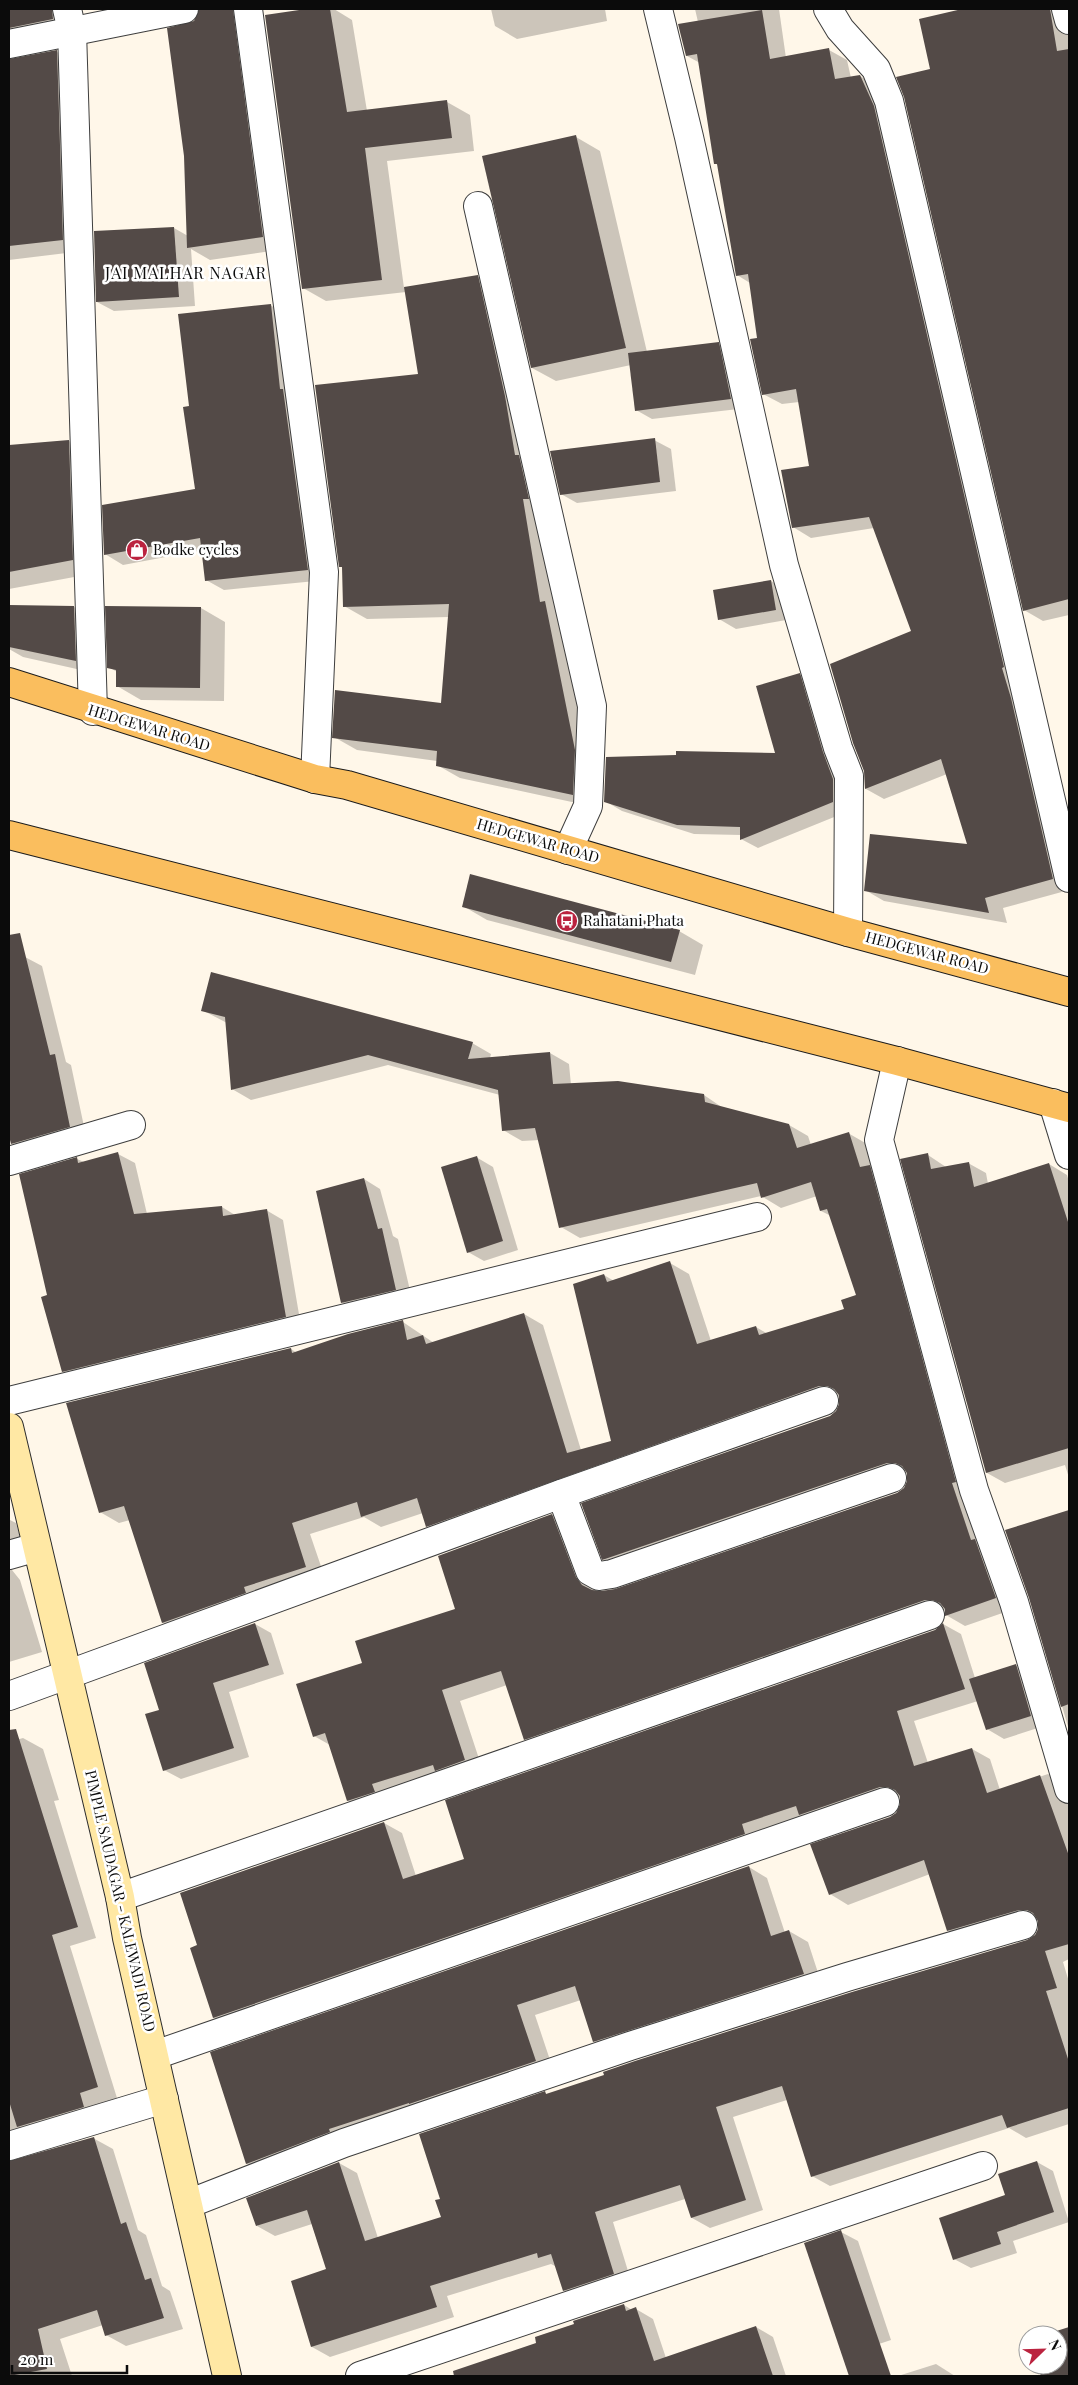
<svg xmlns="http://www.w3.org/2000/svg" width="1078" height="2385" font-family="'Playfair Display',serif">
	<style>
		.shadow { fill: #0003 }
		.building { fill: #534a47 }
		.lines { fill: none; stroke-linecap: round; stroke-linejoin: round }
		.street-casing { stroke: #3e3e3e; stroke-width: 30 }
		.secondary-casing { stroke: #2d2d2d; stroke-width: 30 }
		.primary-casing { stroke: #1c1c1c; stroke-width: 30 }
		.street { stroke: #fff; stroke-width: 28 }
		.secondary { stroke: #ffe8a4; stroke-width: 28 }
		.primary { stroke: #fabe5e; stroke-width: 28 }
		.labels { text-anchor: middle; stroke-width: 5; stroke-linejoin: round; paint-order: stroke }
		.poi-label { font-size: 15px; fill: #0b0b0b; stroke: #fff; text-anchor: start }
		.street-label { font-size: 15px; fill: #0b0b0b; stroke: #fff }
		.neighbourhood-label { font-size: 16px; letter-spacing: 1px; fill: #0b0b0b; stroke: #fff }
	</style>
	<rect width="100%" height="100%" fill="#fff7e9"/>
	<g class="shadow">
		<polygon points="9,9 75,9 14,50 13,59 57,52 77,63 83,251 9,260"/>
		<polygon points="200,9 262,9 256,15 285,249 210,260 191,249 195,306 114,311 97,302 95,232 174,228 188,236 195,22 200,15"/>
		<polygon points="314,9 334,9 352,20 367,111 447,102 470,115 474,151 387,161 404,288 477,276 500,290 528,410 595,807 460,778 437,765 437,761 357,750 334,737 442,705 449,617 367,619 344,606 343,568 340,566 420,375 406,292 326,301 303,288 266,16"/>
		<polygon points="491,9 605,9 607,21 517,39 495,26"/>
		<polygon points="695,9 779,9 786,58 829,50 847,60 851,78 860,76 879,87 1069,890 1003,908 1007,923 884,901 865,890 969,846 947,774 884,799 866,789 912,632 874,528 811,538 793,527 810,467 799,402 782,404 763,394 759,339 750,283 737,275 719,166 715,163 700,63 687,56 698,22"/>
		<polygon points="967,9 1069,9 1069,615 1043,621 1024,610 932,70 920,20"/>
		<polygon points="576,137 600,151 647,352 718,344 735,353 747,408 652,419 636,410 631,365 556,381 532,368"/>
		<polygon points="270,305 289,316 326,580 224,590 206,580 203,550 123,565 105,554 196,490 191,407"/>
		<polygon points="654,440 671,449 676,491 577,503 561,494"/>
		<polygon points="69,441 92,455 96,573 9,589 9,447"/>
		<polygon points="771,581 787,591 792,619 736,629 719,619"/>
		<polygon points="9,606 74,607 98,621 99,674 23,657 9,649"/>
		<polygon points="201,608 225,622 224,701 141,700 117,686 117,672 109,667"/>
		<polygon points="799,674 816,684 849,811 758,848 741,839 741,835 694,834 622,811 605,801 776,755"/>
		<polygon points="463,906 679,931 703,945 695,975 487,920"/>
		<polygon points="25,957 42,966 66,1062 71,1065 86,1136 28,1153 12,1143 9,1129 9,1106 15,1105 9,1077 9,961"/>
		<polygon points="202,1010 472,1043 491,1054 490,1058 550,1053 569,1064 571,1085 704,1095 723,1108 789,1125 808,1136 811,1145 848,1133 867,1144 1014,1609 965,1626 946,1615 945,1610 544,1750 525,1739 507,1685 460,1701 483,1771 367,1812 348,1801 330,1745 314,1736 363,1664 457,1610 552,1515 571,1526 595,1589 597,1592 615,1591 898,1494 904,1489 908,1482 908,1473 622,1570 603,1559 830,1417 836,1412 840,1405 840,1396 446,1537 427,1526 423,1513 381,1527 364,1517 310,1534 325,1578 182,1633 163,1623 130,1520 119,1523 100,1512 291,1349 297,1353 403,1322 434,1343 524,1314 543,1325 581,1450 612,1442 604,1275 614,1281 670,1263 689,1274 711,1341 756,1327 768,1334 846,1309 857,1296 831,1216 821,1211 817,1196 781,1208 761,1196 580,1238 561,1227 540,1140 522,1141 503,1130 500,1095 388,1065 251,1100 232,1089 227,1023"/>
		<polygon points="118,1154 135,1163 147,1214 222,1207 235,1215 266,1210 283,1220 301,1326 79,1381 63,1371 48,1296 77,1159 84,1162"/>
		<polygon points="928,1155 946,1167 968,1163 986,1173 988,1184 1049,1164 1067,1175 1069,1182 1069,1478 1065,1465 1005,1483 987,1473"/>
		<polygon points="476,1157 493,1167 518,1250 484,1261 468,1252"/>
		<polygon points="364,1179 380,1189 393,1236 398,1239 412,1299 359,1312 342,1302"/>
		<polygon points="1069,1512 1069,1730 1030,1597 1006,1531"/>
		<polygon points="9,1515 10,1520 16,1523 24,1550 12,1563 12,1570 20,1580 42,1652 9,1662"/>
		<polygon points="255,1624 271,1633 284,1674 229,1692 249,1757 181,1779 164,1770 161,1710"/>
		<polygon points="943,1624 961,1634 975,1678 1016,1666 1032,1675 1047,1725 1004,1739 987,1729 978,1701 914,1721 928,1763 972,1749 990,1759 1000,1790 1048,1774 1066,1785 1069,1796 1069,1959 1063,1962 1069,1982 1069,2124 1026,2138 1009,2128 830,2186 812,2176 787,2100 733,2117 763,2210 710,2228 692,2218 685,2199 613,2222 632,2284 582,2301 564,2290 557,2267 551,2264 447,2296 454,2317 330,2357 312,2347 327,2270 312,2224 275,2236 257,2226 339,2163 357,2173 378,2238 442,2218 442,2199 545,2093 548,2095 1028,1941 1035,1937 1039,1929 1039,1921 966,1941 948,1930 930,1874 848,1905 830,1894 891,1818 898,1813 902,1805 901,1797 232,2028 214,2018 199,1946 384,1823 402,1833 416,1876 466,1860 936,1631"/>
		<polygon points="23,1738 43,1749 59,1800 54,1801 96,1938 70,1946 117,2098 99,2104 103,2118 13,2153 13,2162 93,2138 113,2149 138,2230 146,2235 162,2286 170,2291 183,2329 126,2346 106,2335 103,2325 60,2339 72,2376 9,2376 9,2344 14,2343 9,2327 9,1742"/>
		<polygon points="749,1867 767,1878 785,1933 789,1931 808,1942 822,1985 613,2052 594,2041 581,2000 535,2015 554,2072 266,2174 247,2164 212,2053"/>
		<polygon points="1037,2162 1053,2171 1069,2222 1013,2241 1017,2253 971,2268 954,2259"/>
		<polygon points="841,2232 858,2241 891,2340 855,2352"/>
		<polygon points="624,2305 632,2310 636,2309 653,2319 666,2358 756,2327 773,2337 786,2376 490,2376 538,2343"/>
		<polygon points="1069,2328 1069,2376 1042,2376 1039,2365 1058,2365 1058,2335 1048,2335"/>
		<polygon points="936,2364 955,2376 898,2376"/>
	</g>
	<g class="building">
		<polygon points="9,9 52,9 53,19 9,28"/>
		<polygon points="199,9 233,9 263,237 187,248 184,156 167,28 194,21"/>
		<polygon points="306,9 330,9 347,112 447,100 452,138 365,148 382,280 302,289 265,15"/>
		<polygon points="962,9 1050,9 1057,51 1069,49 1069,599 1023,611 904,97 896,77 930,69 919,19"/>
		<polygon points="762,10 770,59 829,48 835,79 860,75 874,106 1004,667 1002,668 1011,698 1053,879 985,898 989,913 864,891 870,834 967,844 941,759 865,789 864,771 853,743 830,664 911,631 869,517 792,528 781,470 809,466 796,389 762,395 750,339 757,338 748,274 736,276 717,164 714,164 697,54 686,56 678,24"/>
		<polygon points="57,50 63,240 9,246 9,59"/>
		<polygon points="576,135 626,348 531,368 482,156"/>
		<polygon points="174,227 179,297 96,302 94,231"/>
		<polygon points="478,275 505,396 515,455 519,455 529,499 523,499 540,602 545,601 575,750 573,795 436,766 437,751 332,738 335,690 441,703 449,604 343,607 342,567 339,567 315,385 418,374 404,287"/>
		<polygon points="271,304 280,389 283,389 308,570 205,581 200,538 104,555 102,505 195,489 183,407 189,406 178,314"/>
		<polygon points="719,342 731,399 635,411 628,353"/>
		<polygon points="655,438 660,482 560,495 550,451"/>
		<polygon points="69,440 73,560 9,572 9,445"/>
		<polygon points="771,580 776,610 718,620 713,590"/>
		<polygon points="9,605 74,606 76,661 9,647"/>
		<polygon points="105,606 201,607 200,688 116,687 116,670 107,668"/>
		<polygon points="800,673 823,752 833,779 833,802 740,840 740,827 677,825 604,802 606,757 676,755 676,751 775,753 756,686"/>
		<polygon points="470,874 680,930 671,962 462,907"/>
		<polygon points="20,933 50,1055 55,1054 70,1127 11,1144 9,1136 9,935"/>
		<polygon points="211,972 473,1042 468,1059 550,1052 553,1084 618,1081 704,1094 705,1102 789,1124 797,1148 849,1132 860,1167 870,1165 956,1482 952,1483 971,1540 975,1539 996,1598 945,1616 945,1609 940,1603 932,1600 925,1600 524,1740 501,1671 442,1690 465,1760 435,1771 433,1765 372,1784 375,1792 347,1801 325,1733 313,1737 296,1684 362,1663 355,1641 455,1609 438,1556 552,1514 576,1577 582,1585 592,1590 601,1591 615,1589 897,1493 904,1488 907,1481 907,1473 902,1466 895,1463 887,1463 602,1560 581,1503 830,1416 836,1411 839,1404 839,1395 834,1389 827,1386 819,1386 426,1527 417,1498 361,1517 357,1502 292,1523 306,1567 244,1587 246,1593 162,1623 124,1506 99,1513 66,1403 291,1348 292,1353 348,1334 403,1320 407,1340 423,1335 426,1344 524,1313 567,1453 611,1441 573,1284 604,1274 607,1282 670,1261 697,1344 756,1326 759,1335 844,1309 841,1300 856,1295 827,1209 820,1211 811,1182 761,1198 757,1183 559,1228 535,1128 502,1131 498,1090 368,1055 231,1090 225,1017 201,1011"/>
		<polygon points="118,1152 134,1214 222,1206 223,1216 267,1209 286,1317 62,1372 41,1297 47,1295 19,1174 77,1157 78,1163"/>
		<polygon points="928,1153 931,1169 969,1162 974,1187 1049,1163 1069,1225 1069,1448 986,1473 900,1159"/>
		<polygon points="477,1156 503,1241 467,1253 441,1167"/>
		<polygon points="364,1178 378,1229 382,1228 396,1290 341,1303 316,1191"/>
		<polygon points="1069,1510 1069,1704 1061,1707 1029,1598 1005,1530"/>
		<polygon points="255,1623 269,1665 213,1683 234,1748 163,1771 145,1714 159,1710 144,1663"/>
		<polygon points="943,1623 965,1689 897,1711 914,1766 972,1748 987,1793 1040,1775 1069,1856 1069,1944 1045,1951 1057,1988 1046,1991 1069,2062 1069,2108 1007,2128 1002,2115 811,2177 782,2086 716,2107 746,2200 691,2218 680,2185 595,2212 614,2274 563,2291 551,2254 538,2258 537,2253 430,2286 437,2307 311,2347 291,2281 326,2269 307,2210 256,2226 246,2198 339,2162 365,2241 441,2217 435,2200 440,2199 419,2134 545,2091 546,2094 604,2075 603,2072 635,2061 852,1992 1027,1940 1035,1935 1038,1929 1038,1921 1033,1913 1027,1910 1019,1910 947,1931 924,1860 829,1895 810,1844 890,1817 896,1813 900,1804 900,1796 895,1790 887,1787 880,1787 799,1815 796,1806 742,1824 745,1834 213,2018 190,1948 197,1945 180,1893 384,1822 403,1879 464,1859 445,1800 935,1630"/>
		<polygon points="1016,1664 1031,1716 986,1730 969,1679"/>
		<polygon points="16,1729 78,1927 52,1935 98,2087 80,2093 84,2107 17,2127 9,2101 9,1730"/>
		<polygon points="749,1866 771,1936 789,1930 804,1974 593,2042 575,1986 517,2005 536,2061 409,2104 409,2103 329,2129 330,2132 246,2164 210,2052"/>
		<polygon points="94,2137 121,2224 126,2222 145,2280 151,2278 164,2318 105,2336 97,2310 38,2329 47,2369 9,2376 9,2161"/>
		<polygon points="1037,2161 1054,2212 997,2232 1001,2244 953,2260 939,2218 1005,2195 998,2174"/>
		<polygon points="841,2230 891,2376 849,2376 804,2243"/>
		<polygon points="624,2304 626,2311 636,2307 654,2361 756,2326 773,2376 454,2376 453,2371 536,2343 535,2337 574,2324 573,2321"/>
		<polygon points="1069,2327 1069,2376 1041,2376 1037,2365 1058,2365 1058,2335 1044,2335"/>
	</g>
	<g class="lines">
		<g class="street-casing">
			<g id="street">
				<polyline points="67,9 72,31 93,711"/>
				<polyline points="248,9 324,572 315,779"/>
				<polyline points="658,9 689,137 784,565 838,748 849,776 848,932"/>
				<polyline points="828,9 840,29 876,69 889,101 1069,878"/>
				<polyline points="1066,9 1069,20"/>
				<polyline points="9,44 184,9"/>
				<polyline points="478,206 592,706 588,806 568,850"/>
				<polyline points="897,1061 879,1140 974,1490 1014,1602 1069,1789"/>
				<polyline points="1053,1103 1069,1155"/>
				<polyline points="9,1161 131,1125"/>
				<polyline points="9,1401 757,1217"/>
				<polyline points="561,1494 590,1571 599,1576 612,1574 892,1478"/>
				<polyline points="9,1555 37,1547"/>
				<polyline points="9,1696 561,1494 824,1401"/>
				<polyline points="120,1897 930,1615"/>
				<polyline points="155,2055 885,1802"/>
				<polyline points="9,2146 164,2099"/>
				<polyline points="188,2204 344,2143 630,2046 847,1977 1023,1925"/>
				<polyline points="360,2376 983,2166"/>
			</g>
		</g>
		<g class="secondary-casing">
			<polyline id="secondary" points="9,1427 120,1897 127,1938 227,2376"/>
		</g>
		<g class="primary-casing">
			<g id="primary">
				<polyline points="9,682 315,779 347,785 848,932 1069,992"/>
				<polyline points="9,835 897,1061 1069,1108"/>
			</g>
		</g>
		<use href="#street" class="street"/>
		<use href="#secondary" class="secondary"/>
		<use href="#primary" class="primary"/>
	</g>
	<defs>
		<g id="shop-disc" transform="scale(1.125)"><circle r="9.5" fill="#bb233f" stroke="#fff"/><path d="M-5-2.5h2.3a2.7 3.5 0 0 1 5.4 0H5L5.5 6h-11ZM-1.5-2.5h3a1.5 2.3 0 0 0-3 0Z" fill="#fff"/></g>
		<g id="bus-disc" transform="scale(1.125)"><circle r="9.5" fill="#bb233f" stroke="#fff"/><path d="M-5-6H5V4H4V6H2V4H-2V6H-4V4H-5ZM-3.5-4V0h7V-4ZM-3.5 1.2v1.5H-2V1.2ZM2 1.2v1.5H3.5V1.2Z" fill="#fff"/></g>
	</defs>
	<g fill-rule="evenodd">
		<use href="#shop-disc" x="137" y="550"/>
		<use href="#bus-disc" x="567" y="921"/>
	</g>
	<g class="labels">
		<g class="poi-label">
			<text x="153" y="555">Bodke cycles</text>
			<text x="583" y="926">Rahatani Phata</text>
		</g>
		<g class="street-label">
			<text transform="translate(149 728) rotate(17)" y="5">HEDGEWAR ROAD</text>
			<text transform="translate(538 841) rotate(16)" y="5">HEDGEWAR ROAD</text>
			<text transform="translate(927 953) rotate(15)" y="5">HEDGEWAR ROAD</text>
			<text transform="translate(120 1901) rotate(77)" y="5">PIMPLE SAUDAGAR - KALEWADI ROAD</text>
		</g>
		<g class="neighbourhood-label">
			<text x="186" y="279">JAI MALHAR NAGAR</text>
		</g>
	</g>
	<rect width="1078" height="2385" fill="none" stroke="#0b0b0b" stroke-width="20"/>
	<g transform="translate(1043 2350) rotate(67)"><circle r="24" fill="#ffffff" stroke="#9d9d9d"/>
	<path d="M0-4L9 19L0 12L-9 19Z" fill="#bb233f"/>
	<text y="-8" font-size="14" font-weight="bold" text-anchor="middle" fill="#0b0b0b">N</text>
	</g>
	<path d="M12 2365v8h115v-8" fill="none" stroke="#0b0b0b" stroke-width="2.5"/>
	<text x="20" y="2365" font-size="15" fill="#0b0b0b" stroke="#ffffff" stroke-width="4" paint-order="stroke">20 m</text>
</svg>
